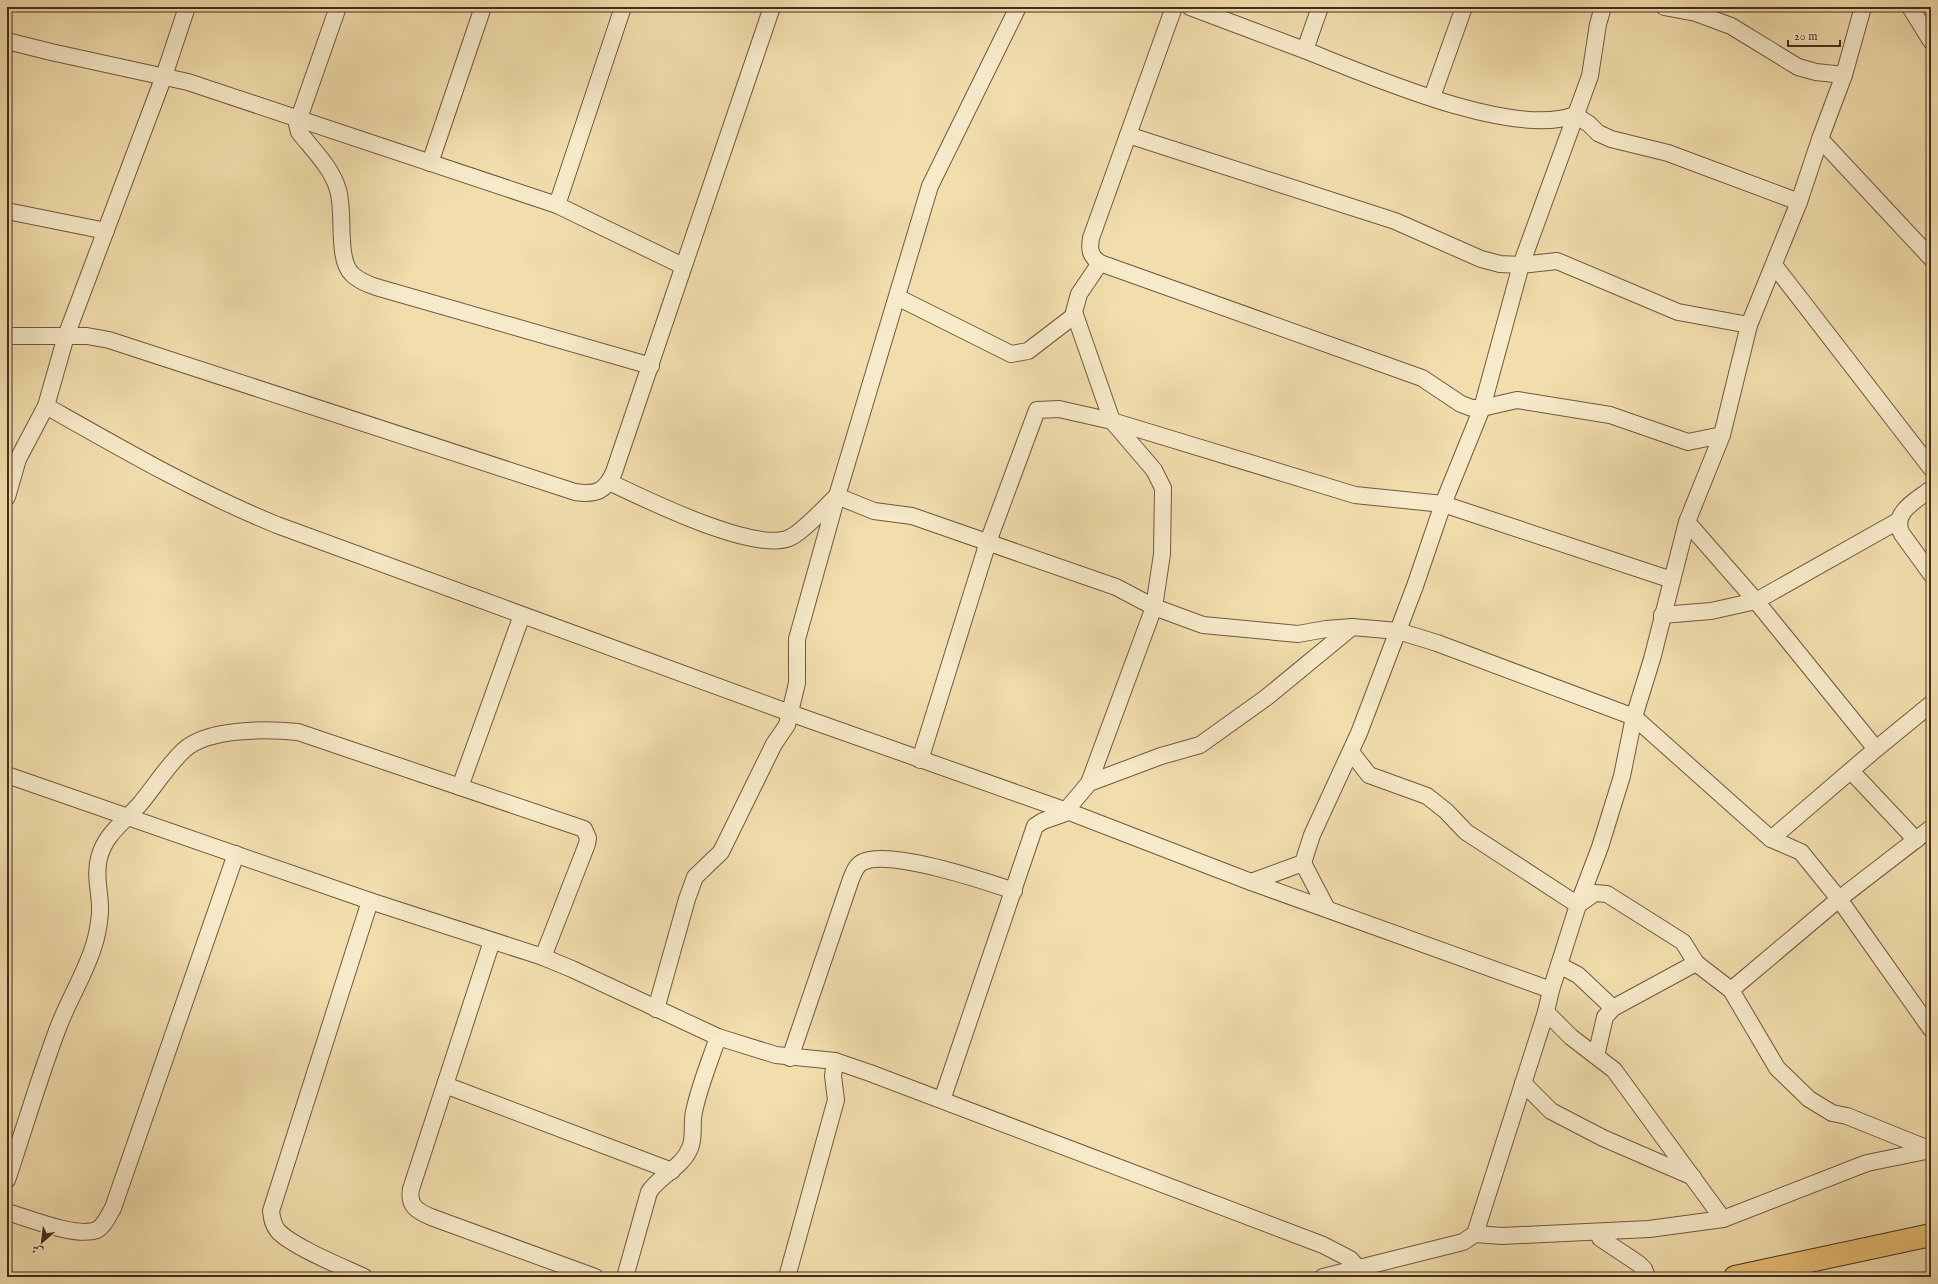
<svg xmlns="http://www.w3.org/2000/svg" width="1938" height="1284" font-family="'IM FELL English',Amiri,serif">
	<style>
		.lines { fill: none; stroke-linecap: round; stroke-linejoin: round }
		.minor-casing { stroke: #705840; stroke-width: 18 }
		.trunk-casing { stroke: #452c1c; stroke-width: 24 }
		.minor { stroke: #f7eaca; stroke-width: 16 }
		.trunk { stroke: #e9bf76; stroke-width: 22 }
	</style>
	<rect width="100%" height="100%" fill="#f2dead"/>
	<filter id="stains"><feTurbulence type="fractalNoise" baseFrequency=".005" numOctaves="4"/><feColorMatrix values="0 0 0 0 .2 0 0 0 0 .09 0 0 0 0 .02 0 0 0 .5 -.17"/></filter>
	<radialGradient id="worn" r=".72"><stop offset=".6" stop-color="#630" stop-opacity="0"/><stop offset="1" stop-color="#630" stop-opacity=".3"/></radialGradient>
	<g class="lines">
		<g class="minor-casing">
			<g id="minor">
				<path d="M 338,7 L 297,124 L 299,132 C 313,150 332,168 338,190 C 345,212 336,259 352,274 C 358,280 367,284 376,287 L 651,366"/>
				<path d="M 1174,7 L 1091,238 C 1089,250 1090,256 1100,263 L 1422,378 L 1461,404 L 1472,408 L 1482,408 L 1517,400 L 1610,415 L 1688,442 L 1722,435"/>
				<path d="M 1190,7 C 1229,22 1268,36 1307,51 C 1368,75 1513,139 1575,115 L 1589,124 L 1598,133 L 1611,139 L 1668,153 L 1799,202"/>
				<polyline points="1664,7 1696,13 1731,26 1798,67 1816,72 1844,75"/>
				<polyline points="1910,7 1931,41"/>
				<polyline points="7,41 51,52 188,82 557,205 683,266"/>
				<polyline points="1305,50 1320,7"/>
				<polyline points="1432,97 1464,7"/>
				<polyline points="1128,135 1395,221 1481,259 1500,264 1521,265 1557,261 1678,312 1749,325"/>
				<polyline points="1820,139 1931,258"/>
				<polyline points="430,163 483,7"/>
				<polyline points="557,205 623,7"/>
				<polyline points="7,211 106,231"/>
				<polyline points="1774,265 1931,468"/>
				<polyline points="897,297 1011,354 1028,351 1075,315"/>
				<path d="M 7,336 L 87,336 L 109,340 L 575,492 C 596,495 605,492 614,472 C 667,317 718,162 772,7"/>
				<path d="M 46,406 C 122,449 196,492 277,525 L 790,713 L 1067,811 L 1251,882 L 1551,990"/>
				<path d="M 609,482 C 645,499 754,553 789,538 C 802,533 826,506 837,496 L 874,511 L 912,516 L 1116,587 L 1154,607 L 1203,625 L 1298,634 L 1326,629 L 1352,627 L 1398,631 L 1437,643 L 1634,717 L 1771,839 L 1801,852 L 1839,899 L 1931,1029"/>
				<path d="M 1931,489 C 1917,500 1890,513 1902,534 L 1931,574"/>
				<polyline points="7,497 18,459 46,406 66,336 164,76 187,7"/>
				<polyline points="1687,522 1756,601 1876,749"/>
				<polyline points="1662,615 1711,611 1756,601 1898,521"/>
				<polyline points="1351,752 1369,775 1427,796 1446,811 1466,832 1578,905 1595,893 1607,894 1683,942 1696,963 1731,990 1777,1068 1809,1099 1832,1113 1847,1116 1931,1150"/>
				<polyline points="920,760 988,542 1037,410 1059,409 1112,421 1355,495 1443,504 1672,580"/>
				<polyline points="1851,771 1916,840"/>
				<polyline points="7,775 370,901 543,957 572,969 718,1037 776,1055 835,1061 870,1073 1323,1245 1350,1259 1358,1268"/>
				<polyline points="1089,783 1154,607 1162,554 1163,488 1154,470 1112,421 1074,312 1079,294 1100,263"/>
				<polyline points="460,787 522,615"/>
				<polyline points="1771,839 1876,749 1931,704"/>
				<polyline points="1303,863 1327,909"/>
				<polyline points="1251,882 1303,863 1312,835 1359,733 1415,586 1443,504 1482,408 1521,265 1590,76 1598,24 1603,7"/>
				<path d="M 492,941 L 411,1189 C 408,1206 417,1211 431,1217 L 595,1277"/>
				<polyline points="1559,965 1578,975 1613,1008"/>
				<polyline points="1731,990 1839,899 1931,828"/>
				<polyline points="656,1009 687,899 695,877 721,852 774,744 787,725 797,683 797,639 837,496 930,186 1018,7"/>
				<polyline points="1546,1012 1571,1037 1614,1070 1723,1219"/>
				<polyline points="1596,1056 1605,1017 1613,1008 1696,963"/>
				<path d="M 790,1058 L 851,879 C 854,872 856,865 863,862 C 889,849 985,881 1014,891"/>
				<polyline points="1523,1083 1551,1111 1603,1138 1693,1177"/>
				<polyline points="445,1085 672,1171"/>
				<polyline points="942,1100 1035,826 1043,821 1063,814 1089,783 1161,756 1200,745 1267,697 1352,627"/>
				<path d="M 7,1180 C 24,1130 39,1078 58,1028 C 68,1001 84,976 93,948 C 97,937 99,924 100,913 C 101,894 94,877 99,858 C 105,834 124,822 140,804 C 155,786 167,766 184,750 C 208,728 267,729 298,732 L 584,829 L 588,838 L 587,844 L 543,957"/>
				<path d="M 7,1212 C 29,1218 75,1238 97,1230 C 104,1226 109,1215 113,1208 L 236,854"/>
				<polyline points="1599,1232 1600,1238 1639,1264 1644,1269 1647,1277"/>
				<polyline points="1475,1234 1546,1012 1551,990 1578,905 1600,847 1622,776 1634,717 1652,659 1687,522 1722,435 1749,325 1799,202 1820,139 1844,75 1863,7"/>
				<path d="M 364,1277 C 343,1267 293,1247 278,1231 C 273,1225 272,1219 271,1211 L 370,901"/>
				<path d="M 625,1277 L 649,1192 C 660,1175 682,1168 690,1148 C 695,1137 691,1124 694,1112 C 699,1087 710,1061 718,1037"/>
				<polyline points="787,1277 836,1100 833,1076 835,1061"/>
				<polyline points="1323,1277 1463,1242 1475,1234 1502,1236 1649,1229 1723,1219 1867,1163 1931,1150"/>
			</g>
		</g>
		<g class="trunk-casing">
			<polyline id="trunk" points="1735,1277 1931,1235"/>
		</g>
		<use href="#minor" class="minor"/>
		<use href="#trunk" class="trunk"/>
	</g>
	<rect width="1938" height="1284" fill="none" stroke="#f2dead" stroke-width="24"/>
	<rect x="8" y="8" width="1922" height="1268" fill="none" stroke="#452c1c" stroke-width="2"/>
	<rect x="12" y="12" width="1914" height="1260" fill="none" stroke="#452c1c"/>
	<g transform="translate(42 1242) rotate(208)" stroke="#f7eaca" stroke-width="3" paint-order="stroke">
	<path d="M0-3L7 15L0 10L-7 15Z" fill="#452c1c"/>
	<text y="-6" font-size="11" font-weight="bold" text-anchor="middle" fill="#452c1c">ش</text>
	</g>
	<path d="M1788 40v6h52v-6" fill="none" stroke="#452c1c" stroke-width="2"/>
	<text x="1794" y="40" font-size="12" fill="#452c1c" stroke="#f7eaca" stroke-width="3" paint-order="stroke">20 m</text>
	<rect width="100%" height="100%" filter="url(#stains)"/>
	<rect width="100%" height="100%" fill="url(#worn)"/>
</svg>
